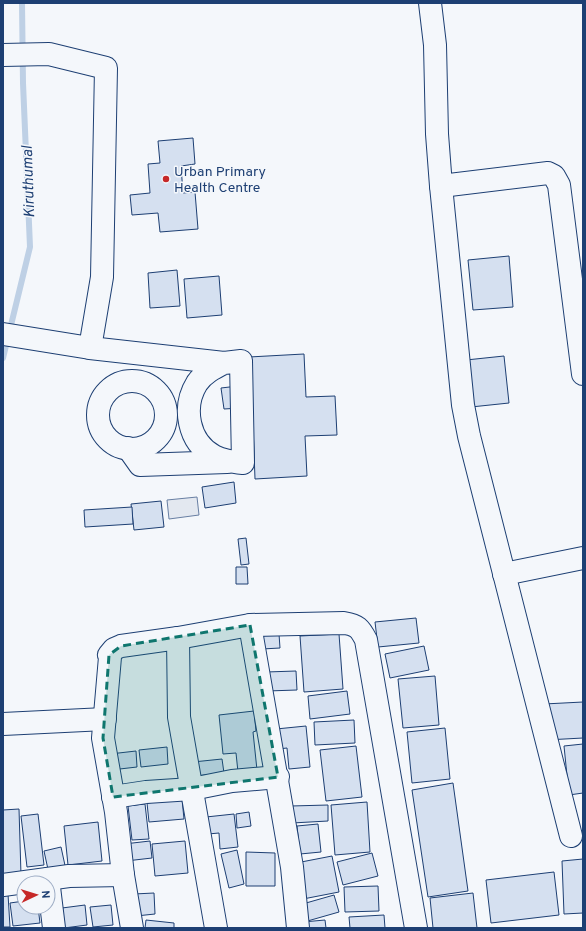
<svg xmlns="http://www.w3.org/2000/svg" width="586" height="931" font-family="Overpass,sans-serif">
	<style>
		.parking { fill: #e3e8f0; stroke: #687fa3 }
		.lines { fill: none; stroke-linecap: round; stroke-linejoin: round }
		.stream { stroke: #bed0e5; stroke-width: 6 }
		.building { fill: #d5e0f0; stroke: #1d3f73 }
		.minor-casing { stroke: #1d3f73; stroke-width: 24 }
		.minor { stroke: #f4f7fb; stroke-width: 22 }
		.marked { fill: #0f766e; fill-opacity: 0.2; stroke: #0f766e; stroke-width: 3; stroke-dasharray: 8 5; stroke-linejoin: round }
		.poi-dot { fill: #c62828; stroke: #f4f7fb; stroke-width: 1.5 }
		.labels { text-anchor: middle; stroke-width: 3; stroke-linejoin: round; paint-order: stroke }
		.poi-label { font-size: 14px; fill: #1d3f73; stroke: #f4f7fb; text-anchor: start }
		.water-label { font-size: 15px; font-style: italic; fill: #1d3f73; stroke: #f4f7fb }
	</style>
	<rect width="100%" height="100%" fill="#f4f7fb"/>
	<polygon class="parking" points="197,497 199,515 169,519 167,500"/>
	<g class="lines">
		<polyline class="stream" points="3,358 30,247 23,83 22,3"/>
	</g>
	<g class="building">
		<polygon points="193,138 195,164 181,166 183,193 195,192 198,229 160,232 158,213 132,215 130,195 150,193 148,164 160,163 158,141"/>
		<polygon points="509,256 513,307 473,310 468,260"/>
		<polygon points="177,270 180,306 150,308 148,273"/>
		<polygon points="219,276 222,315 187,318 184,279"/>
		<polygon points="304,354 306,397 335,396 337,435 305,436 307,476 255,479 253,426 236,427 249,357"/>
		<polygon points="504,356 509,403 471,407 466,360"/>
		<polygon points="238,386 240,408 224,409 221,388"/>
		<polygon points="234,482 236,503 205,508 202,487"/>
		<polygon points="161,501 164,527 134,530 131,504"/>
		<polygon points="132,507 133,524 85,527 84,510"/>
		<polygon points="246,538 249,564 241,565 238,539"/>
		<polygon points="236,567 247,567 248,584 236,584"/>
		<polygon points="416,618 419,643 378,647 375,622"/>
		<polygon points="279,634 280,648 262,649 261,636"/>
		<polygon points="339,634 343,689 304,692 300,636"/>
		<polygon points="424,646 429,670 390,678 385,654"/>
		<polygon points="296,671 297,690 267,691 266,672"/>
		<polygon points="435,676 439,725 403,728 398,679"/>
		<polygon points="347,691 350,714 310,719 308,696"/>
		<polygon points="583,702 583,738 546,740 544,704"/>
		<polygon points="254,711 256,731 253,732 257,770 238,772 236,753 223,754 219,715"/>
		<polygon points="354,720 355,743 315,745 314,722"/>
		<polygon points="306,726 310,767 289,769 287,748 278,749 276,729"/>
		<polygon points="445,728 450,779 412,783 407,732"/>
		<polygon points="583,744 583,793 569,795 564,746"/>
		<polygon points="356,746 362,797 326,801 320,750"/>
		<polygon points="167,747 168,764 141,767 139,750"/>
		<polygon points="136,751 137,767 111,770 110,754"/>
		<polygon points="222,759 224,773 195,776 193,762"/>
		<polygon points="453,783 468,891 428,897 412,790"/>
		<polygon points="182,799 184,819 149,822 147,803"/>
		<polygon points="367,802 370,852 335,855 331,805"/>
		<polygon points="145,804 149,839 132,840 128,806"/>
		<polygon points="328,805 328,821 292,823 291,806"/>
		<polygon points="19,809 21,875 3,875 3,810"/>
		<polygon points="249,812 251,826 237,828 236,814"/>
		<polygon points="38,814 44,865 27,867 21,816"/>
		<polygon points="234,814 238,847 220,849 219,833 208,834 206,817"/>
		<polygon points="98,822 102,861 68,865 64,826"/>
		<polygon points="318,824 321,852 300,854 297,826"/>
		<polygon points="150,841 152,858 126,861 124,844"/>
		<polygon points="185,841 188,873 155,876 152,844"/>
		<polygon points="61,847 66,870 49,874 44,851"/>
		<polygon points="237,850 244,884 229,888 221,854"/>
		<polygon points="246,852 275,853 275,886 246,886"/>
		<polygon points="372,853 378,876 343,885 337,862"/>
		<polygon points="332,856 339,892 303,899 296,863"/>
		<polygon points="583,859 583,913 564,914 562,861"/>
		<polygon points="554,872 559,915 491,923 486,880"/>
		<polygon points="378,886 379,911 345,912 344,887"/>
		<polygon points="154,893 155,914 136,916 134,894"/>
		<polygon points="473,893 477,928 433,928 430,898"/>
		<polygon points="3,894 8,894 10,927 3,927"/>
		<polygon points="334,895 339,912 304,922 299,905"/>
		<polygon points="24,901 24,907 38,907 40,923 13,926 10,903"/>
		<polygon points="85,905 87,925 64,928 62,908"/>
		<polygon points="111,905 113,925 93,927 90,907"/>
		<polygon points="384,915 385,928 350,928 349,917"/>
		<polygon points="146,920 174,923 174,928 145,928"/>
		<polygon points="325,920 326,928 303,928 303,922"/>
	</g>
	<g class="lines">
		<g class="minor-casing">
			<g id="minor">
				<polyline points="430,3 435,45 437,134 441,186 548,173 554,176 559,185 583,374"/>
				<polyline points="3,55 49,54 106,68 102,277 90,348"/>
				<polyline points="441,186 463,405 469,436 571,836"/>
				<path d="M 3,334 L 90,348 L 224,363 L 241,361 L 243,463 C 233,462 223,461 214,456 C 188,442 182,407 197,383 C 204,373 214,368 224,363"/>
				<circle cx="132" cy="415" r="34"/>
				<polyline points="128,448 140,465 227,462"/>
				<polyline points="504,574 583,558"/>
				<polyline points="250,625 292,867 298,928"/>
				<polyline points="178,638 179,717 216,928"/>
				<polyline points="3,724 105,719"/>
				<polyline points="113,797 146,792 192,789 232,781 278,777"/>
				<polyline points="48,879 54,928"/>
				<polyline points="3,885 69,876 123,875"/>
				<path d="M 132,928 L 123,875 L 116,812 L 103,738 L 110,657 L 109,655 L 114,649 L 121,646 L 178,638 L 250,625 L 344,623 C 357,625 360,628 366,640 L 416,928"/>
			</g>
		</g>
		<use href="#minor" class="minor"/>
	</g>
	<path class="marked" d="M 250,625 L 278,777 L 113,797 L 103,738 L 109,655 L 121,646 Z"/>
	<circle class="poi-dot" cx="166" cy="179" r="4"/>
	<g class="labels">
		<g class="poi-label">
			<text x="174" y="176">Urban Primary<tspan x="174" dy="16">Health Centre</tspan></text>
		</g>
		<g class="water-label">
			<text transform="translate(28 182) rotate(-92)" y="5">Kiruthumal</text>
		</g>
	</g>
	<rect width="586" height="931" fill="none" stroke="#1d3f73" stroke-width="8"/>
	<g transform="translate(36 895) rotate(86)"><circle r="19" fill="#f4f7fb" stroke="#9eadc5"/>
	<path d="M0-3L7 15L0 10L-7 15Z" fill="#c62828"/>
	<text y="-6" font-size="11" font-weight="bold" text-anchor="middle" fill="#1d3f73">N</text>
	</g>
</svg>
